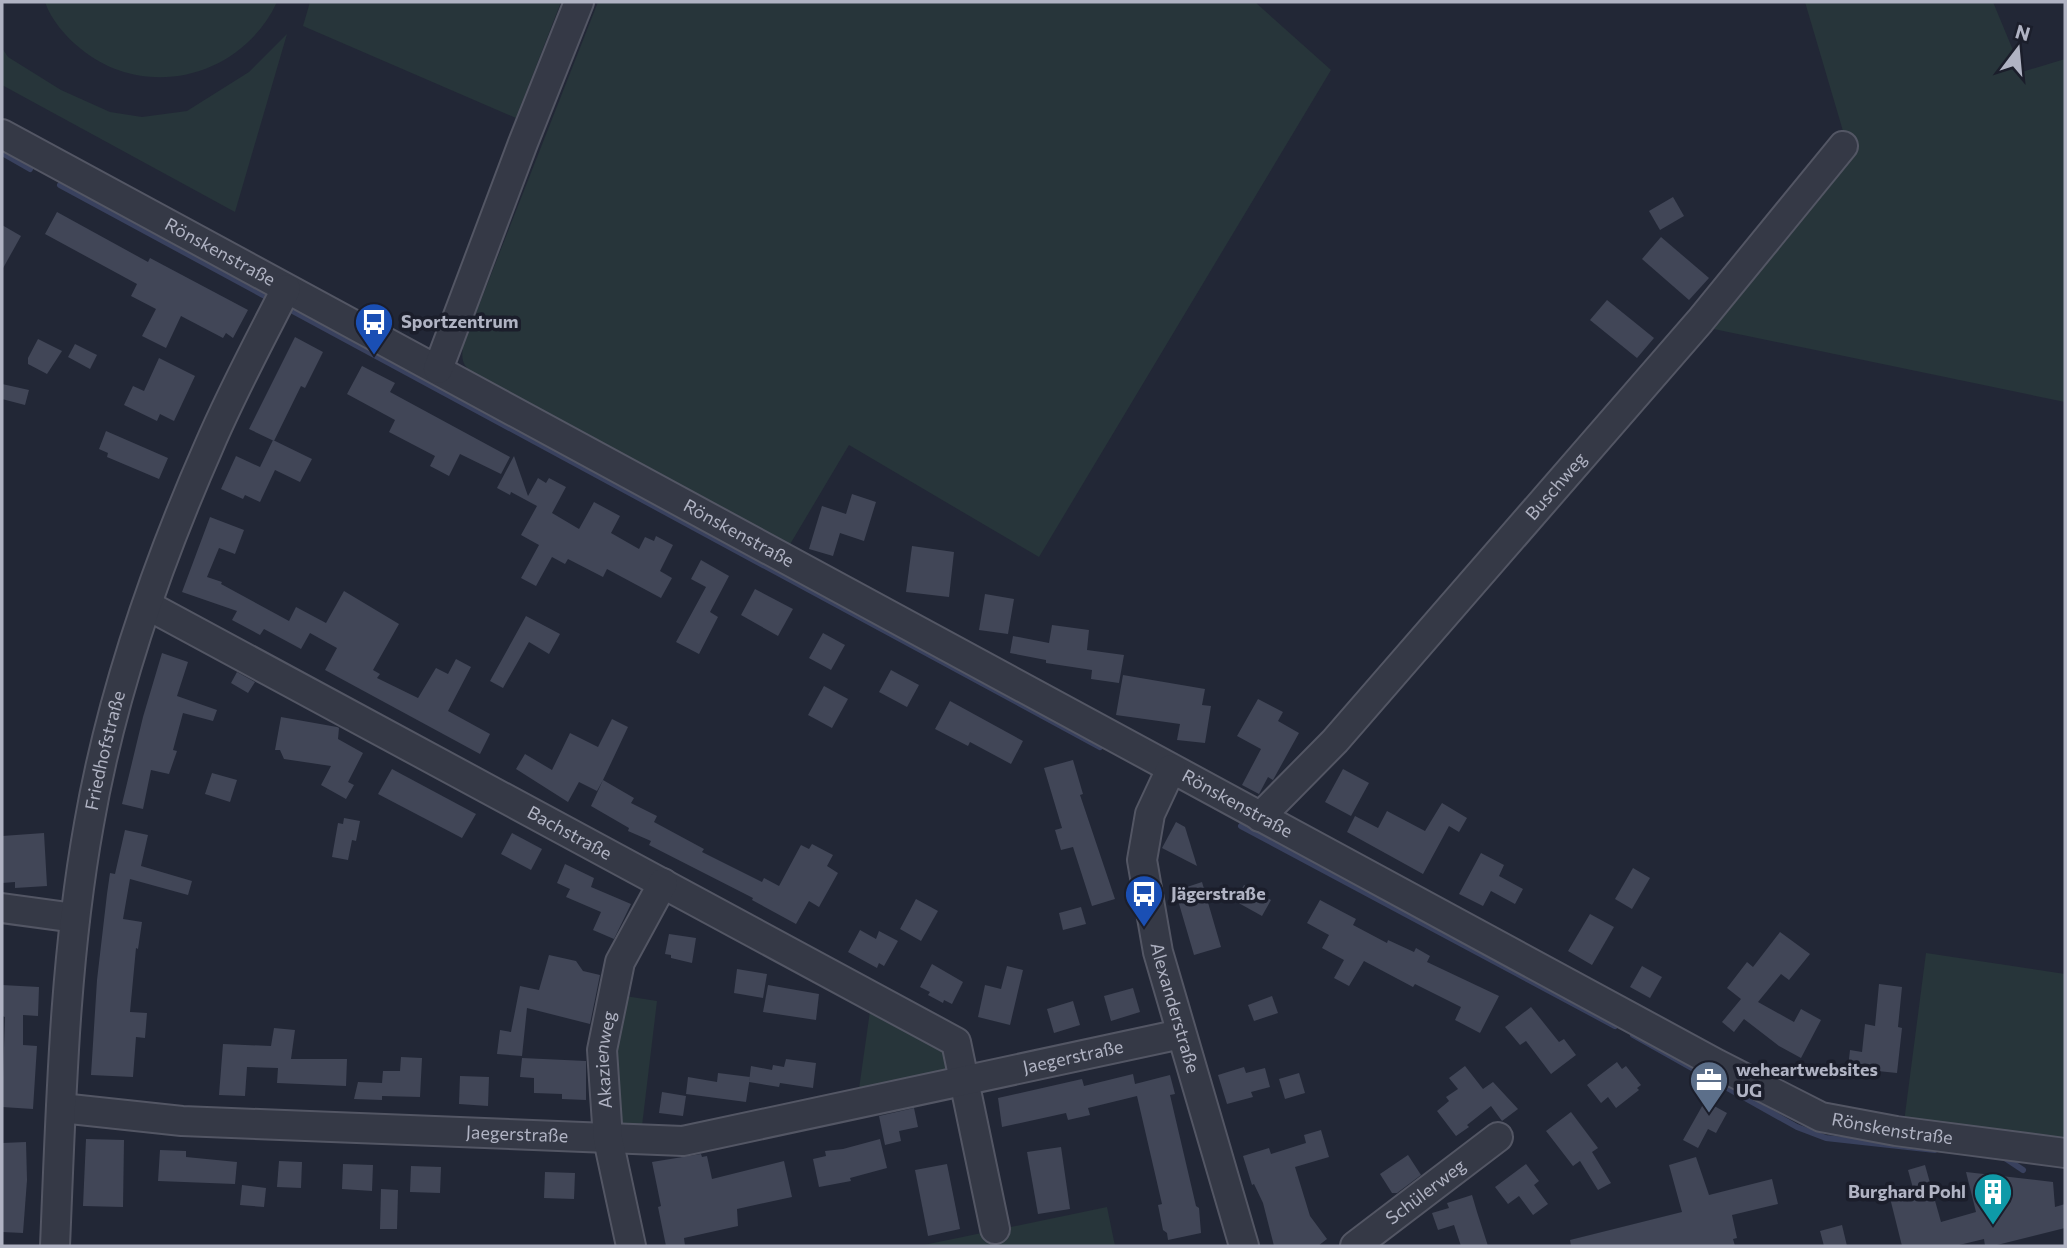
<svg xmlns="http://www.w3.org/2000/svg" width="2067" height="1248" font-family="Commissioner,sans-serif">
	<style>
		.green { fill: #27353a }
		.lines { fill: none; stroke-linecap: round; stroke-linejoin: round }
		.stream { stroke: #39415e; stroke-width: 6 }
		.building { fill: #414657 }
		.minor-casing { stroke: #535664; stroke-width: 32 }
		.minor { stroke: #353946; stroke-width: 28 }
		.labels { text-anchor: middle; stroke-width: 7; stroke-linejoin: round; paint-order: stroke }
		.street-label { font-size: 18px; fill: #b0b3c3; stroke: #1b1e2b }
		.poi-label { font-size: 18px; font-weight: bold; fill: #b0b3c3; stroke: #1b1e2b; text-anchor: start }
	</style>
	<rect width="100%" height="100%" fill="#222736"/>
	<g class="green">
		<path d="M 45,2 L 277,2 C 242,77 146,102 81,49 C 66,37 51,20 45,2 Z"/>
		<polygon points="310,2 561,2 516,118 303,26"/>
		<path d="M 598,2 L 1255,2 L 1331,70 L 1039,557 L 849,445 L 789,546 L 474,374 C 463,366 461,361 463,346 Z"/>
		<polygon points="1805,2 1993,2 2022,72 2065,59 2065,402 1704,327 1848,148"/>
		<polygon points="287,34 235,212 2,85 2,48 8,57 61,90 110,112 142,117 187,111 249,72"/>
		<polygon points="1926,953 2065,974 2065,1144 1904,1122"/>
		<polygon points="625,996 657,1001 642,1126 621,1125 614,1074"/>
		<polygon points="870,1011 947,1051 951,1069 859,1089"/>
		<polygon points="1107,1207 1115,1246 919,1246"/>
	</g>
	<g class="lines">
		<g class="stream">
			<polyline points="2,153 30,169"/>
			<polyline points="60,185 265,296"/>
			<polyline points="293,311 1100,747"/>
			<polyline points="1241,826 1615,1026"/>
			<polyline points="1633,1035 1797,1127 1826,1138 1935,1150"/>
			<polyline points="2005,1158 2023,1170"/>
		</g>
	</g>
	<g class="building">
		<polygon points="1673,197 1684,216 1660,230 1649,211"/>
		<polygon points="57,212 148,262 150,258 248,310 233,338 226,333 223,338 181,316 166,348 142,336 156,309 131,296 137,284 45,234"/>
		<polygon points="2,225 21,236 2,270"/>
		<polygon points="1661,237 1709,278 1689,300 1642,259"/>
		<polygon points="1607,300 1654,338 1637,358 1590,320"/>
		<polygon points="295,337 323,352 305,388 301,386 274,441 249,429"/>
		<polygon points="38,339 62,351 47,374 28,364 28,358"/>
		<polygon points="75,344 97,355 90,369 68,357"/>
		<polygon points="159,358 195,376 174,421 160,414 157,421 124,405 133,386 144,391"/>
		<polygon points="362,366 395,383 390,392 510,457 501,474 460,454 449,476 430,466 435,456 389,432 395,420 347,394"/>
		<polygon points="2,384 29,390 25,405 2,399"/>
		<polygon points="106,431 168,458 159,479 107,457 108,453 99,449"/>
		<polygon points="273,440 312,459 300,482 275,470 260,502 245,495 243,499 221,489 236,456 260,467"/>
		<polygon points="514,456 528,496 538,478 546,483 549,478 566,487 552,513 579,529 594,502 620,516 611,533 639,549 645,537 654,541 656,536 673,545 660,571 672,578 661,598 607,569 603,577 568,559 565,564 552,557 536,586 521,578 539,545 521,535 537,506 511,492 510,495 497,488"/>
		<polygon points="852,494 876,502 864,541 840,533 833,556 809,549 822,506 846,514"/>
		<polygon points="210,517 244,530 235,554 219,548 207,577 222,582 221,584 289,621 296,607 326,623 344,591 399,624 373,670 380,674 377,678 418,698 436,668 448,674 456,659 471,667 448,711 490,734 480,754 325,670 337,648 310,633 301,649 264,629 260,635 232,620 237,611 182,592"/>
		<polygon points="912,546 954,552 949,597 906,592"/>
		<polygon points="701,560 729,576 710,612 718,617 699,654 676,642 706,587 691,579"/>
		<polygon points="755,589 793,609 778,636 741,615"/>
		<polygon points="985,594 1014,599 1008,634 979,630"/>
		<polygon points="526,616 560,634 549,654 529,642 503,688 490,681"/>
		<polygon points="1052,625 1089,630 1087,650 1124,655 1119,683 1091,679 1092,670 1046,663 1046,660 1010,653 1013,636 1049,643"/>
		<polygon points="823,633 845,645 831,670 809,658"/>
		<polygon points="162,653 188,662 177,696 217,710 213,721 183,713 173,750 177,751 169,774 151,770 143,809 122,804 143,717"/>
		<polygon points="891,670 919,685 907,707 879,692"/>
		<polygon points="237,672 255,682 248,693 231,683"/>
		<polygon points="1123,675 1205,689 1202,705 1211,706 1205,743 1177,740 1180,724 1116,715"/>
		<polygon points="824,686 848,699 832,728 808,715"/>
		<polygon points="1258,699 1283,712 1278,721 1299,733 1273,780 1268,777 1259,794 1242,785 1261,749 1237,736"/>
		<polygon points="950,701 1023,741 1011,764 970,742 968,746 935,729"/>
		<polygon points="281,717 337,727 339,728 338,739 363,753 348,782 354,785 346,799 321,785 331,766 284,759 280,750 275,750"/>
		<polygon points="612,719 628,727 603,780 634,798 631,803 657,816 654,822 704,849 702,852 762,882 764,878 779,886 801,845 809,849 812,844 833,855 827,866 838,873 819,907 809,901 796,924 752,900 753,898 649,845 651,841 628,831 629,828 591,806 603,780 597,791 579,782 568,802 516,769 525,754 552,770 570,733 598,747"/>
		<polygon points="1073,760 1083,794 1080,795 1115,899 1092,906 1073,847 1061,850 1055,830 1062,828 1044,768"/>
		<polygon points="392,769 476,814 462,838 378,794"/>
		<polygon points="1343,769 1369,783 1351,816 1325,802"/>
		<polygon points="212,773 237,780 230,802 205,794"/>
		<polygon points="1442,803 1467,818 1459,832 1449,826 1423,874 1347,832 1355,816 1378,828 1387,811 1425,831"/>
		<polygon points="344,818 360,821 356,841 352,840 348,860 332,857 338,823 343,824"/>
		<polygon points="1176,822 1185,827 1197,866 1162,848"/>
		<polygon points="125,830 148,835 141,866 192,881 188,895 130,879 123,919 142,922 138,949 136,948 130,1012 147,1013 145,1038 136,1037 133,1077 91,1075 97,980 107,894 110,873 115,874"/>
		<polygon points="44,833 47,886 15,888 15,882 2,883 2,836"/>
		<polygon points="512,833 542,849 531,870 501,854"/>
		<polygon points="1481,853 1504,865 1499,876 1523,889 1515,904 1491,891 1483,906 1459,894"/>
		<polygon points="565,864 594,878 591,887 631,904 614,939 593,930 601,912 566,897 570,889 557,883"/>
		<polygon points="1633,868 1650,878 1632,909 1615,899"/>
		<polygon points="1202,882 1221,947 1194,955 1177,897 1180,896 1178,890"/>
		<polygon points="1244,885 1271,900 1262,916 1235,901"/>
		<polygon points="916,899 938,911 921,941 900,929"/>
		<polygon points="1320,900 1356,919 1353,925 1387,943 1388,940 1414,952 1416,948 1430,956 1427,962 1499,996 1480,1033 1455,1020 1461,1007 1415,984 1413,987 1364,961 1349,986 1334,978 1344,960 1322,948 1329,935 1307,923"/>
		<polygon points="1081,907 1086,924 1063,930 1059,913"/>
		<polygon points="1590,914 1614,927 1592,965 1568,951"/>
		<polygon points="860,930 876,939 879,931 898,941 884,966 879,963 877,968 848,952"/>
		<polygon points="1780,932 1810,954 1789,980 1781,974 1758,1002 1794,1022 1801,1009 1821,1020 1801,1058 1779,1046 1744,1019 1734,1032 1722,1022 1741,999 1727,988 1747,962 1753,967"/>
		<polygon points="669,934 696,938 692,963 671,958 671,955 665,954"/>
		<polygon points="549,955 576,961 583,971 600,975 590,1024 527,1008 522,1056 497,1054 500,1030 511,1032 520,986 539,990"/>
		<polygon points="932,964 963,982 952,1004 944,1000 943,1003 928,995 930,992 920,987"/>
		<polygon points="1007,966 1023,970 1010,1025 978,1017 985,985 1001,989"/>
		<polygon points="1642,966 1662,977 1650,998 1630,987"/>
		<polygon points="737,969 767,974 763,998 734,993"/>
		<polygon points="1879,984 1902,987 1898,1027 1902,1028 1897,1073 1848,1068 1850,1050 1862,1052 1865,1024 1875,1026"/>
		<polygon points="2,985 39,987 38,1016 23,1015 23,1045 37,1046 33,1109 2,1107 5,1017 2,1016"/>
		<polygon points="768,985 819,994 816,1020 763,1012"/>
		<polygon points="1133,988 1140,1012 1111,1021 1104,996"/>
		<polygon points="1272,996 1278,1013 1254,1021 1248,1005"/>
		<polygon points="1073,1001 1080,1025 1054,1033 1047,1009"/>
		<polygon points="1531,1007 1559,1042 1564,1039 1576,1055 1551,1074 1526,1041 1520,1045 1505,1027"/>
		<polygon points="274,1028 295,1030 291,1059 347,1059 346,1086 277,1083 278,1068 247,1067 245,1096 219,1095 223,1044 271,1046"/>
		<polygon points="401,1057 422,1058 420,1097 382,1096 382,1100 354,1099 358,1082 382,1083 383,1071 400,1071"/>
		<polygon points="522,1058 586,1061 586,1100 562,1099 562,1094 534,1093 534,1078 520,1077"/>
		<polygon points="786,1059 816,1063 813,1088 780,1083 779,1087 749,1082 751,1066 772,1070 773,1065 784,1067"/>
		<polygon points="1617,1062 1622,1069 1626,1066 1641,1085 1637,1088 1639,1090 1616,1108 1608,1097 1601,1103 1587,1085"/>
		<polygon points="1465,1066 1483,1089 1493,1082 1518,1109 1502,1121 1491,1106 1467,1125 1469,1127 1456,1136 1437,1111 1449,1101 1446,1097 1458,1089 1449,1078"/>
		<polygon points="1244,1067 1246,1073 1265,1068 1270,1087 1251,1092 1253,1097 1227,1104 1218,1075"/>
		<polygon points="718,1073 750,1077 746,1102 686,1094 688,1077 717,1082"/>
		<polygon points="1299,1073 1305,1093 1285,1099 1279,1079"/>
		<polygon points="1133,1074 1135,1084 1170,1075 1175,1094 1170,1095 1196,1206 1199,1208 1201,1233 1168,1240 1167,1233 1163,1230 1158,1205 1162,1204 1137,1096 1088,1108 1090,1115 1068,1120 1066,1113 1002,1127 998,1098 1082,1079 1084,1086"/>
		<polygon points="460,1076 489,1077 488,1106 459,1104"/>
		<polygon points="662,1092 686,1096 683,1116 659,1113"/>
		<polygon points="1705,1101 1727,1113 1716,1133 1708,1129 1698,1148 1683,1140"/>
		<polygon points="914,1108 918,1127 899,1131 901,1141 885,1145 879,1116"/>
		<polygon points="1571,1112 1598,1148 1592,1152 1611,1183 1598,1190 1580,1161 1573,1166 1546,1131"/>
		<polygon points="1321,1130 1329,1157 1295,1167 1310,1216 1327,1239 1318,1246 1274,1246 1263,1203 1254,1184 1252,1185 1243,1156 1269,1148 1271,1154 1306,1143 1304,1135"/>
		<polygon points="86,1139 124,1140 123,1207 83,1206"/>
		<polygon points="880,1139 887,1168 850,1178 851,1181 819,1187 813,1159 826,1156 825,1151 843,1149"/>
		<polygon points="26,1142 27,1180 23,1233 2,1232 2,1143"/>
		<polygon points="1061,1147 1070,1209 1038,1214 1027,1152"/>
		<polygon points="160,1150 186,1151 186,1157 237,1162 235,1184 158,1181"/>
		<polygon points="701,1154 702,1157 707,1156 712,1179 784,1161 792,1197 737,1209 738,1226 684,1238 685,1246 666,1246 658,1207 661,1206 652,1162"/>
		<polygon points="1408,1155 1421,1175 1397,1193 1392,1193 1380,1174"/>
		<polygon points="1696,1157 1709,1195 1772,1179 1778,1204 1732,1215 1737,1238 1733,1239 1735,1246 1571,1246 1570,1240 1682,1212 1669,1165"/>
		<polygon points="279,1161 302,1162 301,1188 277,1187"/>
		<polygon points="343,1164 373,1165 372,1191 342,1189"/>
		<polygon points="947,1164 960,1229 928,1236 915,1170"/>
		<polygon points="1526,1164 1539,1181 1534,1185 1548,1204 1533,1215 1519,1196 1508,1204 1495,1187"/>
		<polygon points="1925,1165 1941,1222 1976,1212 1966,1172 2053,1182 2055,1207 2065,1204 2065,1228 1993,1246 1985,1246 1984,1239 1955,1246 1902,1246 1889,1194 1913,1188 1908,1170"/>
		<polygon points="411,1166 441,1167 440,1193 410,1192"/>
		<polygon points="545,1172 575,1173 574,1199 544,1198"/>
		<polygon points="242,1185 266,1188 264,1207 240,1205"/>
		<polygon points="381,1189 398,1190 397,1229 380,1229"/>
		<polygon points="1472,1195 1477,1212 1488,1246 1461,1246 1454,1225 1438,1230 1432,1213 1449,1208 1447,1203"/>
		<polygon points="1842,1225 1847,1246 1824,1246 1820,1231"/>
	</g>
	<g class="lines">
		<g class="minor-casing">
			<g id="minor">
				<path id="s1" d="M 2,134 L 1717,1064 L 1821,1117 L 1896,1131 L 2065,1153"/>
				<polyline points="438,369 523,143 579,2"/>
				<path id="s2" d="M 147,605 L 956,1042 L 995,1229"/>
				<path id="s3" d="M 1171,769 L 1150,814 L 1142,860 L 1158,952 L 1244,1246"/>
				<path id="s4" d="M 1260,817 L 1335,741 L 1700,321 L 1843,146"/>
				<polyline points="2,908 75,918"/>
				<path id="s5" d="M 61,1108 L 182,1121 L 683,1141 L 1181,1034"/>
				<path id="s6" d="M 55,1246 C 61,1106 64,963 89,824 C 111,697 157,564 209,446 C 232,392 260,340 286,289"/>
				<path id="s7" d="M 631,1246 L 608,1139 L 602,1050 L 620,962 L 663,883"/>
				<path id="s8" d="M 1355,1246 L 1498,1137"/>
			</g>
		</g>
		<use href="#minor" class="minor"/>
	</g>
	<defs>
		<g id="bus-pin" transform="scale(2.0125)"><path d="M0 17L-7.5 6A9.5 9.5 0 1 1 7.5 6Z" fill="#1a4fb4" stroke="#1b1e2b"/><path d="M-5-6H5V4H4V6H2V4H-2V6H-4V4H-5ZM-3.5-4V0h7V-4ZM-3.5 1.2v1.5H-2V1.2ZM2 1.2v1.5H3.5V1.2Z" fill="#fff"/></g>
		<g id="office-pin" transform="scale(2.0125)"><path d="M0 17L-7.5 6A9.5 9.5 0 1 1 7.5 6Z" fill="#5c6f8a" stroke="#1b1e2b"/><path d="M-6-3h4V-5.5h4V-3h4V5H-6ZM-1-4.5V-3h2v-1.5ZM-6 0V1H6V0Z" fill="#fff"/></g>
		<g id="building-pin" transform="scale(2.0125)"><path d="M0 17L-7.5 6A9.5 9.5 0 1 1 7.5 6Z" fill="#0f9aa8" stroke="#1b1e2b"/><path d="M-4-6H4V6H1V3H-1V6H-4ZM-2.5-4.3h1.7v1.8h-1.7ZM.8-4.3h1.7v1.8H.8ZM-2.5-1h1.7V.8h-1.7ZM.8-1h1.7V.8H.8Z" fill="#fff"/></g>
	</defs>
	<g fill-rule="evenodd">
		<use href="#bus-pin" x="374" y="322"/>
		<use href="#bus-pin" x="1144" y="894"/>
		<use href="#office-pin" x="1709" y="1080"/>
		<use href="#building-pin" x="1993" y="1192"/>
	</g>
	<g class="labels">
		<g class="street-label">
			<text dy="6" stroke="none"><textPath href="#s1" startOffset="248">Rönskenstraße</textPath></text>
			<text dy="6" stroke="none"><textPath href="#s4" startOffset="444">Buschweg</textPath></text>
			<text dy="6" stroke="none"><textPath href="#s1" startOffset="838">Rönskenstraße</textPath></text>
			<text dy="6" stroke="none"><textPath href="#s6" startOffset="499">Friedhofstraße</textPath></text>
			<text dy="6" stroke="none"><textPath href="#s1" startOffset="1405">Rönskenstraße</textPath></text>
			<text dy="6" stroke="none"><textPath href="#s2" startOffset="480">Bachstraße</textPath></text>
			<text dy="6" stroke="none"><textPath href="#s3" startOffset="248">Alexanderstraße</textPath></text>
			<text dy="6" stroke="none"><textPath href="#s5" startOffset="1022">Jaegerstraße</textPath></text>
			<text dy="6" stroke="none"><textPath href="#s7" startOffset="189">Akazienweg</textPath></text>
			<text dy="6" stroke="none"><textPath href="#s1" startOffset="2140">Rönskenstraße</textPath></text>
			<text dy="6" stroke="none"><textPath href="#s5" startOffset="457">Jaegerstraße</textPath></text>
			<text dy="6" stroke="none"><textPath href="#s8" startOffset="89">Schülerweg</textPath></text>
		</g>
		<g class="poi-label">
			<text x="401" y="328">Sportzentrum</text>
			<text x="1171" y="900">Jägerstraße</text>
			<text x="1736" y="1076">weheartwebsites<tspan x="1736" dy="21">UG</tspan></text>
			<text x="1966" y="1198" text-anchor="end">Burghard Pohl</text>
		</g>
	</g>
	<rect width="2067" height="1248" fill="none" stroke="#b0b3c3" stroke-width="7"/>
	<g transform="translate(2018 49) rotate(16)" stroke="#1b1e2b" stroke-width="5" paint-order="stroke">
	<path d="M0-5L12 26L0 18L-12 26Z" fill="#b0b3c3"/>
	<text y="-10" font-size="19" font-weight="bold" text-anchor="middle" fill="#b0b3c3">N</text>
	</g>
</svg>
